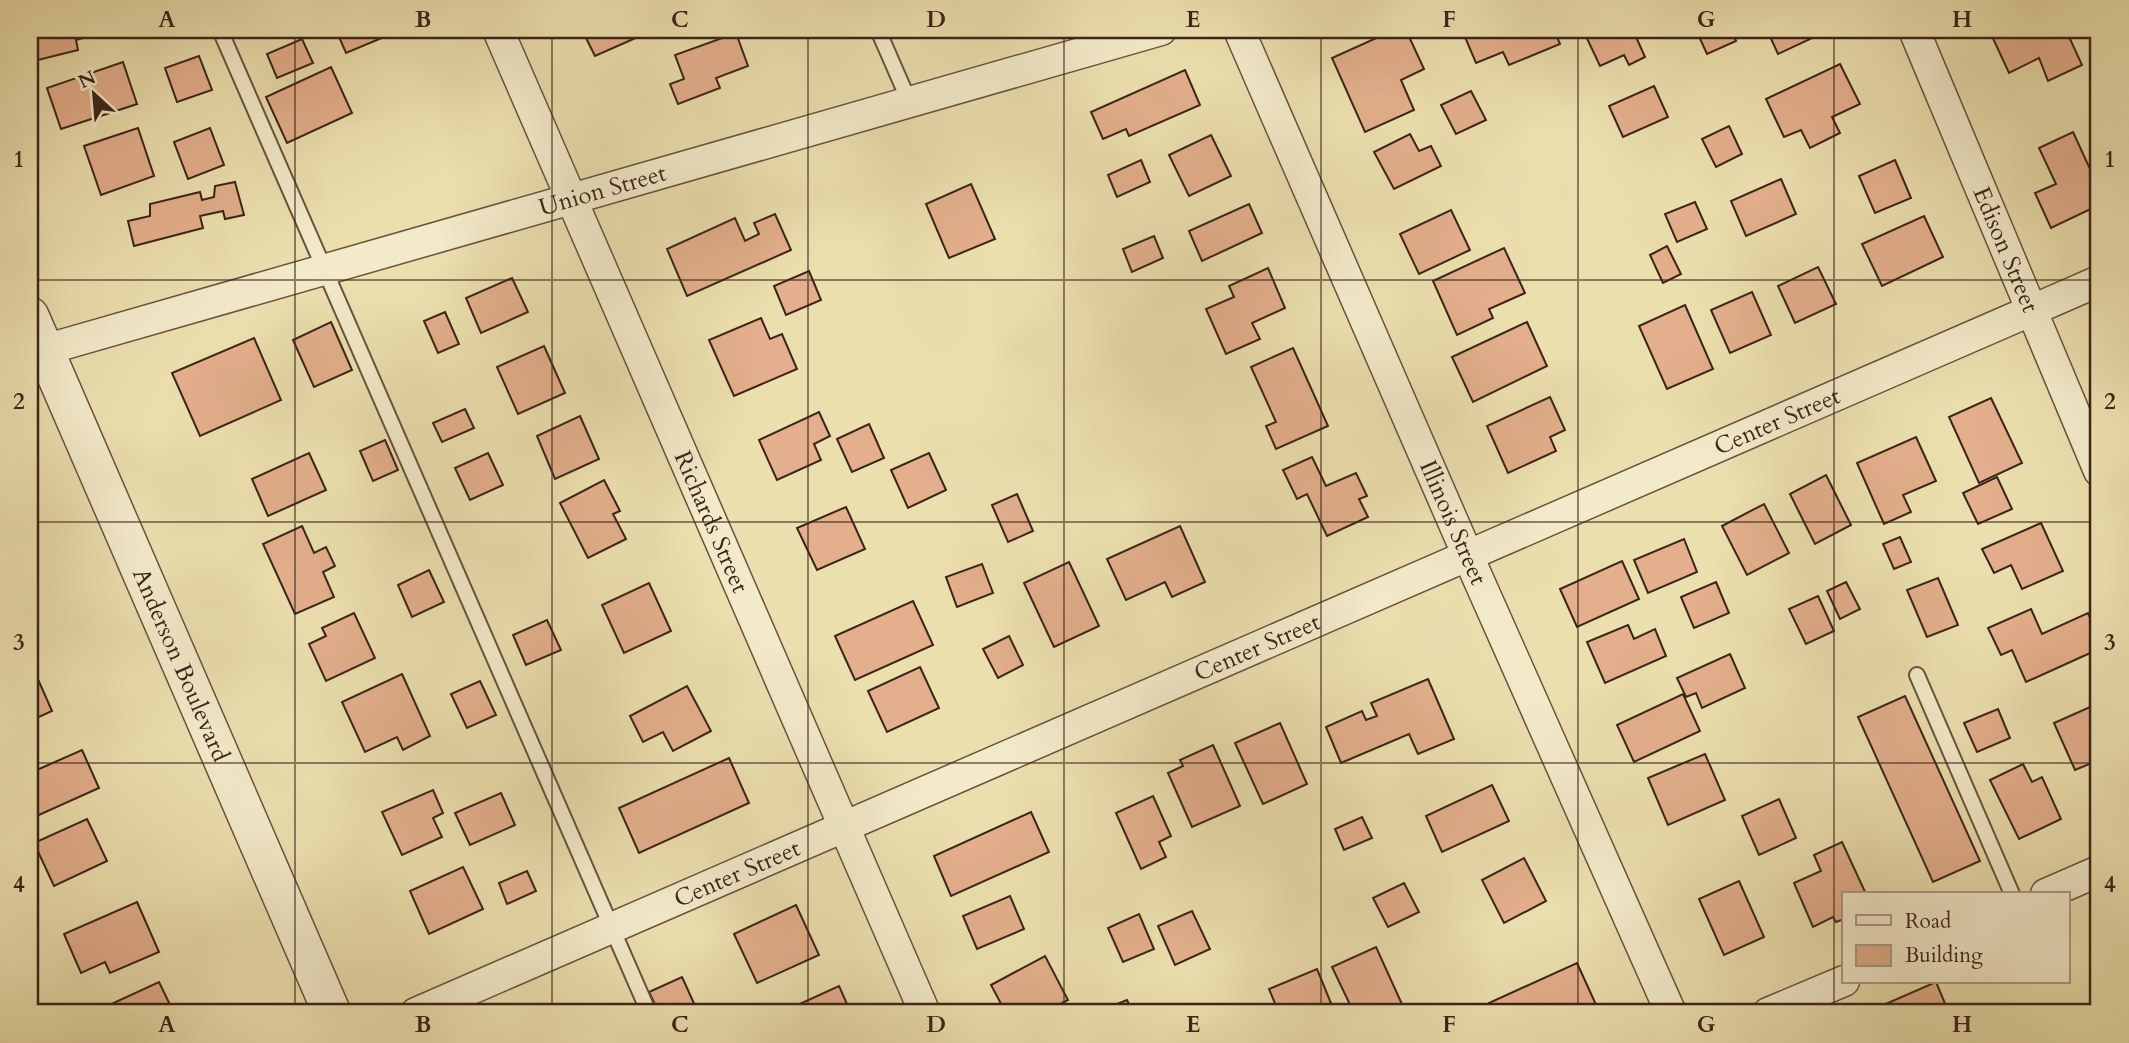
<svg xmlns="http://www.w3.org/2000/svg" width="2129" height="1043" font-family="Cardo,serif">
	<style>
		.building { fill: #e3af8c; stroke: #3b241a; stroke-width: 2 }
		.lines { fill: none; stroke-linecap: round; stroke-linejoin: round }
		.service-casing { stroke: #67533f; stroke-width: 18 }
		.minor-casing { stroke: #67533f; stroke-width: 33 }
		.tertiary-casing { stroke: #67533f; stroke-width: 40 }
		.service { stroke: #f3eaca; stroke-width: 14 }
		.minor { stroke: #f3eaca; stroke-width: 30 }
		.tertiary { stroke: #f3eaca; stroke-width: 37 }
		.grid { fill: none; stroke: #3b241a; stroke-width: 2; stroke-opacity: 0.55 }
		.labels { text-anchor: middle; stroke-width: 7; stroke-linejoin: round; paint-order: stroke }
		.street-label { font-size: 24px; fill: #3b241a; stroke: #f3eaca }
		.neatline { fill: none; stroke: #3b241a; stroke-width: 2.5 }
		.grid-label { font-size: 23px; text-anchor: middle; font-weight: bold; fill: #3b241a }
	</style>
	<rect width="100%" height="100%" fill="#ecdfae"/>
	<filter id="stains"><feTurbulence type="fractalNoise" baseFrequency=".00286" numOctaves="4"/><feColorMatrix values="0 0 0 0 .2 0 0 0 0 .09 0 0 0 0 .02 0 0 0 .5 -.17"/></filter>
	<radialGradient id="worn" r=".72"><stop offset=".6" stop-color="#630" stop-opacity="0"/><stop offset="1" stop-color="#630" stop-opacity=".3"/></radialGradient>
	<g class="building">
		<polygon points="30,30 92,30 93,35 76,40 78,50 30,62"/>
		<polygon points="336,30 387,30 389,35 346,53"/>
		<polygon points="582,30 645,30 647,33 595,56"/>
		<polygon points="1394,30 1406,30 1424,69 1401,80 1414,110 1365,132 1332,58"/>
		<polygon points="1462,30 1554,30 1560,44 1509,65 1503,52 1476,63"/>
		<polygon points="1583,30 1633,30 1645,57 1629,65 1624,55 1600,66"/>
		<polygon points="1696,30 1731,30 1736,41 1707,54"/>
		<polygon points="1767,30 1824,30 1825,32 1778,54"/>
		<polygon points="2002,30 2066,30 2082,65 2048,81 2039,58 2009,73 1991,34"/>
		<polygon points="736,33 748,66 716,78 720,88 678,104 670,84 684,79 675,55"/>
		<polygon points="302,39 313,63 277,78 267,54"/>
		<polygon points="199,56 212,90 177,102 165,68"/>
		<polygon points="123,62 137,104 61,129 47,88"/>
		<polygon points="1840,64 1860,104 1832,117 1840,133 1810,148 1801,130 1784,137 1766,99"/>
		<polygon points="331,67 352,113 287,143 266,97"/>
		<polygon points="1185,70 1200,105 1129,136 1126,129 1103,139 1091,112"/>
		<polygon points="1654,86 1668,117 1623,137 1609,106"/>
		<polygon points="1471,91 1486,120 1456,134 1441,105"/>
		<polygon points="1729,126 1742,154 1716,167 1702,139"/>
		<polygon points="138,128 154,176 101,195 84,146"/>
		<polygon points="210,128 224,165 188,179 174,142"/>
		<polygon points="2073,132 2090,169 2099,165 2099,205 2051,228 2035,193 2056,184 2039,148"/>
		<polygon points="1410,134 1419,151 1431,146 1441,166 1394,189 1374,152"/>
		<polygon points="1211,135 1231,176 1189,196 1169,155"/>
		<polygon points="1141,160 1150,182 1117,197 1108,175"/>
		<polygon points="1895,160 1911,198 1875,213 1859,176"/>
		<polygon points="1781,179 1796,214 1746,236 1731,201"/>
		<polygon points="235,182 244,215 225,219 223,211 200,216 203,228 134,246 128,221 150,216 150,204 200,192 202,200 214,197 215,186"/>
		<polygon points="971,184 995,239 949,258 926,204"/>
		<polygon points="1695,202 1707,229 1677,242 1665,214"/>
		<polygon points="1249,204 1262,233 1202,261 1189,231"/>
		<polygon points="1451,210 1470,250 1419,274 1400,234"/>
		<polygon points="775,214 791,250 687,296 667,249 735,218 745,241 759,234 754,223"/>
		<polygon points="1924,216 1943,257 1882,286 1862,244"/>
		<polygon points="1154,236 1163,258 1132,272 1123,249"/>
		<polygon points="1667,246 1681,274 1663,283 1650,255"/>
		<polygon points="1504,248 1525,293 1489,309 1493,318 1457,335 1433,281"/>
		<polygon points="1818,267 1836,304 1795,323 1778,286"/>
		<polygon points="1268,268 1285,308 1252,323 1260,339 1226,354 1206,309 1234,297 1229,286"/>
		<polygon points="809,271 821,300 786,315 774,286"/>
		<polygon points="512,278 528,312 481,333 466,298"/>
		<polygon points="1752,292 1771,335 1730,353 1711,310"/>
		<polygon points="1685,305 1713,369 1667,389 1639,326"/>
		<polygon points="445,312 459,344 438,353 424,321"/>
		<polygon points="761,318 770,339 782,334 797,369 734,396 709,340"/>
		<polygon points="331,322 352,370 314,387 293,340"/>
		<polygon points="1527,322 1547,366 1473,402 1452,357"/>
		<polygon points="254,338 281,400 200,436 172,373"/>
		<polygon points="544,346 565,393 518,414 497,367"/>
		<polygon points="1293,348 1328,426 1276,449 1266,426 1276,422 1251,367"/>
		<polygon points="1550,397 1565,430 1550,437 1556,451 1508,473 1487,426"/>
		<polygon points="1991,398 2022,463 1979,483 1949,417"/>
		<polygon points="465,409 474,428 442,442 433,423"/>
		<polygon points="819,412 830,436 814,444 821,460 777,480 759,440"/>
		<polygon points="580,416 599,459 555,479 537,436"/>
		<polygon points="869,424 884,458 852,472 837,439"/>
		<polygon points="1916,437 1936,481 1903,495 1911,512 1884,524 1857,463"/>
		<polygon points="385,440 398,470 373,481 360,451"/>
		<polygon points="309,453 326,490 268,516 252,479"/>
		<polygon points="488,453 503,485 470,500 455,468"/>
		<polygon points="929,453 946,490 908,508 891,470"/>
		<polygon points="1312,457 1326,486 1356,473 1367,496 1359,499 1368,517 1327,536 1307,494 1297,499 1283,470"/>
		<polygon points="1826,475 1851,525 1815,544 1790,494"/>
		<polygon points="1997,477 2012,509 1978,524 1963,493"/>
		<polygon points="604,480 620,511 613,514 626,539 588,558 560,503"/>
		<polygon points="1017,494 1033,531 1008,542 992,505"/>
		<polygon points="1764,504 1789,553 1747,575 1722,526"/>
		<polygon points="846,507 865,549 817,570 797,528"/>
		<polygon points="2041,523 2063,571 2022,589 2011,565 1994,573 1982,549"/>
		<polygon points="302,526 314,553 326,547 335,566 323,572 334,597 295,614 263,544"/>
		<polygon points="1180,526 1205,582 1172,597 1165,582 1126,600 1107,559"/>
		<polygon points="1900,537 1911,562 1894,569 1883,544"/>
		<polygon points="1684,539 1697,572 1648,593 1634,560"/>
		<polygon points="1622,561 1639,599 1577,627 1560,589"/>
		<polygon points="1069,562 1099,626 1054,647 1024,583"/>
		<polygon points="982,564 993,593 957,607 946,577"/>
		<polygon points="429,570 444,602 412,617 398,585"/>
		<polygon points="1938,578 1958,625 1927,637 1907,590"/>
		<polygon points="1716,582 1729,613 1694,628 1681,597"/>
		<polygon points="1846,582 1860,609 1840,619 1827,591"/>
		<polygon points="649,583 671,631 624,653 602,605"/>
		<polygon points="1818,596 1834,631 1806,644 1789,609"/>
		<polygon points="913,601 933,645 855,680 835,636"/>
		<polygon points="2031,609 2042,634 2088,613 2099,638 2099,649 2026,682 2012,650 2001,655 1988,628"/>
		<polygon points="354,613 375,658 326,681 309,644 326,636 322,628"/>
		<polygon points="547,620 561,650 526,665 513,635"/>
		<polygon points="1628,625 1634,639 1655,629 1666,656 1605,683 1587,642"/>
		<polygon points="1009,636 1023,665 998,678 983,649"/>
		<polygon points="1730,654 1745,688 1702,708 1696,693 1686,697 1677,678"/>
		<polygon points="920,667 939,708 887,732 868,691"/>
		<polygon points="402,674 430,736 403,750 397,737 365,752 342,702"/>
		<polygon points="37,677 52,711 30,721 30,681"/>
		<polygon points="1428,679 1454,739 1418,754 1409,734 1341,763 1326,727 1362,711 1366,720 1377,716 1371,703"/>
		<polygon points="480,681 496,715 467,728 451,694"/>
		<polygon points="687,686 711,731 673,751 663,732 643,742 630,716"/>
		<polygon points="1683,694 1700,731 1634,762 1617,725"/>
		<polygon points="1905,696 1980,861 1933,882 1858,717"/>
		<polygon points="2099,703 2099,760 2075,770 2054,723"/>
		<polygon points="1998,709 2010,738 1977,752 1964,723"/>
		<polygon points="1280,723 1307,784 1263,804 1235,743"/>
		<polygon points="1213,745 1240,806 1192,827 1168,773 1183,766 1180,760"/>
		<polygon points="82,750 99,788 30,819 30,773"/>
		<polygon points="1705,754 1725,800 1668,825 1648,778"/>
		<polygon points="729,758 749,803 639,853 619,808"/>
		<polygon points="2023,764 2032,782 2042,777 2061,819 2019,839 1990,780"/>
		<polygon points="1492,785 1509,821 1442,852 1426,816"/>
		<polygon points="433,790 443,813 433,818 442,837 402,855 382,812"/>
		<polygon points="501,793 515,825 470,845 455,813"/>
		<polygon points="1153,796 1171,836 1159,842 1166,857 1141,869 1116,813"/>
		<polygon points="1779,799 1796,838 1759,855 1742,816"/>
		<polygon points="1031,812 1049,852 951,896 934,856"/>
		<polygon points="1362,817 1372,838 1344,850 1335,829"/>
		<polygon points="87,819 107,861 54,886 34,843"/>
		<polygon points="1842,842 1866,894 1844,894 1844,919 1836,922 1833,917 1813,927 1794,883 1821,871 1814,855"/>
		<polygon points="1524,858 1546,901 1504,923 1482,880"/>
		<polygon points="463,867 483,909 429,934 410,891"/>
		<polygon points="527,871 536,891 507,904 499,883"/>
		<polygon points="1739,881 1764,937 1724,955 1699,899"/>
		<polygon points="1404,883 1419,912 1388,927 1373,898"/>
		<polygon points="1010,896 1024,929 977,949 963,916"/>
		<polygon points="137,902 159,952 110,973 105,962 81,973 64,934"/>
		<polygon points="796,905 819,955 757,983 734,934"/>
		<polygon points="1192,911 1210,949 1175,965 1158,926"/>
		<polygon points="1139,914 1154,949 1123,962 1108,928"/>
		<polygon points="1376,947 1406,1013 1354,1013 1332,967"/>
		<polygon points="1045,956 1068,1000 1043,1013 1006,1013 991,985"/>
		<polygon points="1577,963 1598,1009 1589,1013 1493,1013 1489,1003"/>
		<polygon points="1317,969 1335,1013 1279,1013 1269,989"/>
		<polygon points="682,977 697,1010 690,1013 659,1013 649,992"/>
		<polygon points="159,982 174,1013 110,1013 107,1006"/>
		<polygon points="1936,982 1949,1013 1865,1013"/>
		<polygon points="839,986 851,1013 780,1013"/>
		<polygon points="1127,1000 1133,1013 1100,1013 1099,1011"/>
	</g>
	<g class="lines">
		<g class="service-casing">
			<g id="service">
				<polyline points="220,30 649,1013"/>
				<polyline points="878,30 909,101"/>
				<polyline points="1917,675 2012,894"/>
			</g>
		</g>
		<g class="minor-casing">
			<g id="minor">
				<path id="s1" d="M 498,30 L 925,1013"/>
				<path id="s2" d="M 1239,30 L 1468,556 L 1671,1013"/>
				<path id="s3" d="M 1914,30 L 2099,471"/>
				<path id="s4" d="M 44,350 L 1161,30"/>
				<polyline points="2046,894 2099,871"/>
				<path id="s5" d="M 416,1013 L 2099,281"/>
				<polyline points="1768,1013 1844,981"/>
			</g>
		</g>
		<g class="tertiary-casing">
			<g id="tertiary">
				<path id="s6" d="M 30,316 L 332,1013"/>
			</g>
		</g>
		<use href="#service" class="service"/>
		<use href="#minor" class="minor"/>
		<use href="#tertiary" class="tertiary"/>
	</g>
	<path class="grid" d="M 295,30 L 295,1013M 552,30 L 552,1013M 808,30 L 808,1013M 1064,30 L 1064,1013M 1321,30 L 1321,1013M 1578,30 L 1578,1013M 1834,30 L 1834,1013M 30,280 L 2099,280M 30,522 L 2099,522M 30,763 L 2099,763"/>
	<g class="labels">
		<g class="street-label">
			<text dy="8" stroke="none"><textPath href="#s4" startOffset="581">Union Street</textPath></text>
			<text dy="8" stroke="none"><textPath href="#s3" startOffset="238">Edison Street</textPath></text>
			<text dy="8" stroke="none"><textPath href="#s5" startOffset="1484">Center Street</textPath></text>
			<text dy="8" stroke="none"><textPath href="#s1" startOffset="536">Richards Street</textPath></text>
			<text dy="8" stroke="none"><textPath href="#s2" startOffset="537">Illinois Street</textPath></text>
			<text dy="8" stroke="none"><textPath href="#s5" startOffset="917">Center Street</textPath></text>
			<text dy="8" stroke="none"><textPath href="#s6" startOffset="380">Anderson Boulevard</textPath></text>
			<text dy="8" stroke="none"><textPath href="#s5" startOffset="350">Center Street</textPath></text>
		</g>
	</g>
	<rect width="2129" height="1043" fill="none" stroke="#ecdfae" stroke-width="77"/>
	<rect x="1842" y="892" width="228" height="91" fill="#f3eaca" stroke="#a99b84" stroke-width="2"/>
	<rect x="1856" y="915" width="35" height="10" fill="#f3eaca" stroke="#a99b84" stroke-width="2"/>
	<text x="1905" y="928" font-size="21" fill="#3b241a">Road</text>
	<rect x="1856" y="945" width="35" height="21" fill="#e3af8c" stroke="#a99b84" stroke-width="2"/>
	<text x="1905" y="962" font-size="21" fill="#3b241a">Building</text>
	<g transform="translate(94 94) rotate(334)" stroke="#f3eaca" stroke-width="5" paint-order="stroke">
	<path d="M0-5L12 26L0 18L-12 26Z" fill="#3b241a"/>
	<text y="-10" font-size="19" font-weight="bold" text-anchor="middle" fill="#3b241a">N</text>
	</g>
	<rect x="38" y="38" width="2052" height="966" class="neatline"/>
	<g class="grid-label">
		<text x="167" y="27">A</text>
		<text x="423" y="27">B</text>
		<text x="680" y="27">C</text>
		<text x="936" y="27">D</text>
		<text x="1193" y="27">E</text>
		<text x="1449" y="27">F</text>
		<text x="1706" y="27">G</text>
		<text x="1962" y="27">H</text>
		<text x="19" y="167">1</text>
		<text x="2110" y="167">1</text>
		<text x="19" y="409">2</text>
		<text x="2110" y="409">2</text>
		<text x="19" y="650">3</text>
		<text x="2110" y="650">3</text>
		<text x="19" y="892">4</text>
		<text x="2110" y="892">4</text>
		<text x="167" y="1032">A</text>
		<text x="423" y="1032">B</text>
		<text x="680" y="1032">C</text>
		<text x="936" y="1032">D</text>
		<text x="1193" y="1032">E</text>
		<text x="1449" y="1032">F</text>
		<text x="1706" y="1032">G</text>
		<text x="1962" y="1032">H</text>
	</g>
	<rect width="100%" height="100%" filter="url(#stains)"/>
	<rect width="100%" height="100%" fill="url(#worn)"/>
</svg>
